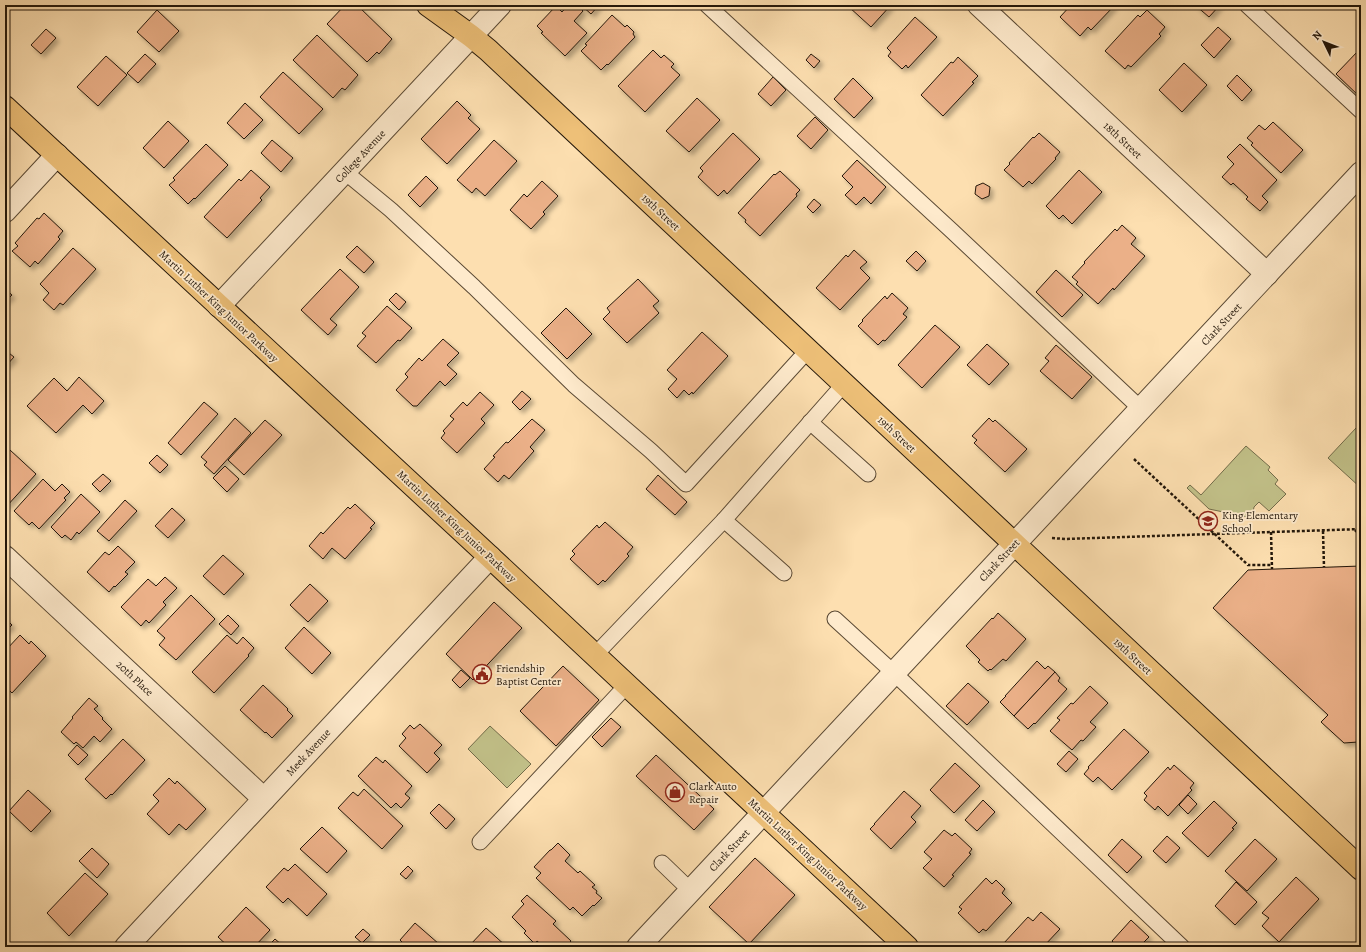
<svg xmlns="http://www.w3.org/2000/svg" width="1366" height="952" font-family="Alegreya,serif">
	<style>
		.green { fill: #c2c189; stroke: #726c4a }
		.building { fill: #ebb088; stroke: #23170a; filter: url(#shadow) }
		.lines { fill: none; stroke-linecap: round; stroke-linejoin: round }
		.lane-casing { stroke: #5a4934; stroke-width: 17 }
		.street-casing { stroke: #5a4934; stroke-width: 24 }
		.primary-casing { stroke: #23170a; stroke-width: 24 }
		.path { stroke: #23170a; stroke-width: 2.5; stroke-dasharray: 3 2; stroke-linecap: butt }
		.lane { stroke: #feeacc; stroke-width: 15 }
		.street { stroke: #feeacc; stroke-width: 22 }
		.primary { stroke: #eec078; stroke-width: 22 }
		.labels { text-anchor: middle; stroke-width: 3.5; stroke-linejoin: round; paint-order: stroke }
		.street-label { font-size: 11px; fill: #23170a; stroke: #feeacc }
		.poi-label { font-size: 11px; fill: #23170a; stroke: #feeacc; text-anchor: start }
	</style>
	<defs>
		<filter id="shadow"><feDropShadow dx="3.5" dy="3.5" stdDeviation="2" flood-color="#0004"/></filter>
	</defs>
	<rect width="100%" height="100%" fill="#fddfb0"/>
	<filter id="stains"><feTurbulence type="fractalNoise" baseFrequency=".005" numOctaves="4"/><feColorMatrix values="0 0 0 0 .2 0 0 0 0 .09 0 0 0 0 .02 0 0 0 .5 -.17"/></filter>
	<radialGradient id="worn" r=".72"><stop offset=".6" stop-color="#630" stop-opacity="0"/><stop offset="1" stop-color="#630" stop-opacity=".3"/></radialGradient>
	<g class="green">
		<polygon points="1356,428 1361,433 1361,488 1328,458"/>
		<polygon points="1246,446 1270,467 1268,470 1278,480 1275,484 1286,494 1269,511 1259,502 1254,507 1252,518 1209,509 1187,488 1190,485 1201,495"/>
		<polygon points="490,726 531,764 507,788 468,749"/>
	</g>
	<g class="building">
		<polygon points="345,5 357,5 392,39 379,54 377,52 367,62 327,24"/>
		<polygon points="568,5 577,5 583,11 574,21 587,33 565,56 541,33 543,32 537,26 556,6 562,12"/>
		<polygon points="581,5 599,5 591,14"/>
		<polygon points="851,5 891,5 871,27 849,7"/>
		<polygon points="1071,5 1115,5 1091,30 1088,27 1080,36 1060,17"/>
		<polygon points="1195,5 1220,5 1209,17"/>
		<polygon points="157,10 179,31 159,52 137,32"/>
		<polygon points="1147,10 1165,27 1159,34 1161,36 1131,67 1128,65 1125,69 1105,51 1138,15 1140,17"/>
		<polygon points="612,15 625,27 627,25 634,32 633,34 635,37 608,65 607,64 601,70 581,51 587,45 585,44"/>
		<polygon points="915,17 937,37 908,68 906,65 902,69 888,56 891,52 887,48"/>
		<polygon points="1218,27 1231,39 1214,58 1201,45"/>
		<polygon points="46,29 56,38 41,54 31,45"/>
		<polygon points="317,35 358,75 345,90 342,88 333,98 293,60"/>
		<polygon points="653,50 661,58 664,55 674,64 671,67 680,75 645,112 618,86"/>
		<polygon points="1359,50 1361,52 1361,98 1336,74"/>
		<polygon points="145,54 156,64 138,83 127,73"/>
		<polygon points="811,54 820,61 814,68 806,60"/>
		<polygon points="106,56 127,75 98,106 77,87"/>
		<polygon points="958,57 978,76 972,82 974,83 943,116 921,95 951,62 953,63"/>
		<polygon points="1184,63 1207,85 1182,112 1159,90"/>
		<polygon points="283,72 323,109 299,134 260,97"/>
		<polygon points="1237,75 1252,90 1242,101 1227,86"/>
		<polygon points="773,77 786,90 771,106 758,94"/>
		<polygon points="853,78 873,98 854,118 834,99"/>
		<polygon points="697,98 720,120 689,152 666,131"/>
		<polygon points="457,101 471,115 468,118 480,129 447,164 421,139"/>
		<polygon points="245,103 263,120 244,139 227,123"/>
		<polygon points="815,117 828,130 811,149 797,136"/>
		<polygon points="168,121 189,141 164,168 143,148"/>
		<polygon points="1273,122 1303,150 1281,173 1251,145 1253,143 1247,138 1259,125 1265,130"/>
		<polygon points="733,133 760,159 727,194 724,190 718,196 698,177 703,171 700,168"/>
		<polygon points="1039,133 1060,152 1055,158 1056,159 1032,184 1029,181 1023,187 1004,170 1010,164 1009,163 1033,137 1034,138"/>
		<polygon points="272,140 293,158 281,172 261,153"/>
		<polygon points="494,140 517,161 485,196 476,188 472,193 457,180"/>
		<polygon points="206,144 228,165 195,199 194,198 188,204 169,185 175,180 173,178"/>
		<polygon points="1240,144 1277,180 1262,196 1268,202 1260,211 1246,199 1248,197 1233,183 1231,185 1222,177 1234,164 1227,157"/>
		<polygon points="857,160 886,187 871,204 864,197 856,205 845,195 853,187 842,176"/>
		<polygon points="251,170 270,187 260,198 262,200 227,238 204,217 239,179 241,181"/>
		<polygon points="1079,170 1102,192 1072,224 1063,215 1059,219 1046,206"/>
		<polygon points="780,171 800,190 796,194 797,196 760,236 745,222 746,220 738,213 774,174 775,175"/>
		<polygon points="426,176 438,188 420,207 408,195"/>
		<polygon points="542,181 558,196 543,212 545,214 531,229 510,210 524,194 527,197"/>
		<polygon points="983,183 990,187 989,196 982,199 975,194 976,186"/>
		<polygon points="814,199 821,205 813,213 807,207"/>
		<polygon points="44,213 63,231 58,237 60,239 38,264 35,261 30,267 12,251 18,246 15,243 37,218 39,219"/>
		<polygon points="1122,225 1136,238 1131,244 1145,256 1114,290 1113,288 1098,304 1076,284 1078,282 1072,277 1085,263 1084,262 1115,229 1117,231"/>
		<polygon points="357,246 374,262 364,273 346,257"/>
		<polygon points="73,248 96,269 63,305 60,303 54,310 43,300 49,293 40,284"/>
		<polygon points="854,250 867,262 860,268 870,278 840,310 816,288 846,255 848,257"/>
		<polygon points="916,251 926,261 917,271 906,261"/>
		<polygon points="340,269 359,287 330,319 337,325 328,335 301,310"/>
		<polygon points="1056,270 1083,295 1062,317 1036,292"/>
		<polygon points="638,279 659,301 653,306 659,313 627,343 603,319 610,312 607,308"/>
		<polygon points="5,289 12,295 5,302"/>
		<polygon points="396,293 406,302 399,310 389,300"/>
		<polygon points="892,293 908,308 903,314 907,317 885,341 883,340 878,345 858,326 863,321 862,320 885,296 887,299"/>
		<polygon points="387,306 412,328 400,341 398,340 376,363 357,346 366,336 362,333"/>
		<polygon points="566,308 592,334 567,359 541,333"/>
		<polygon points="935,325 960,347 922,388 898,365"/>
		<polygon points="702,332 728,356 693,394 692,392 689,395 684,390 677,398 668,389 677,379 667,370"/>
		<polygon points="443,339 459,353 447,365 457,374 445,386 440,381 417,406 413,406 396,390 408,377 405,374 419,358 422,361"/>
		<polygon points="987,344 1009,364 989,385 967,365"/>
		<polygon points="1056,345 1092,377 1072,399 1040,371 1049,361 1045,358"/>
		<polygon points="5,350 14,357 5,367"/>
		<polygon points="79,377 104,401 92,414 83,405 56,433 27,406 54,378 67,391"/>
		<polygon points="522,391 531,399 520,410 512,402"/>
		<polygon points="480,392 494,405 481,419 485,423 457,453 441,438 445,433 443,431 454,419 450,416 463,402 467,406"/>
		<polygon points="204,402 218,414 181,455 168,443"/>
		<polygon points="235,418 251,433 214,474 204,465 207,462 201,457"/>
		<polygon points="989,418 993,422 995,420 1027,449 1005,472 974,443 977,440 972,436"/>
		<polygon points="532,419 545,430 530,447 534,451 509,479 504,475 498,482 484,469 495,457 493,456 506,442 508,443"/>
		<polygon points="265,420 282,435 244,475 228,460"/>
		<polygon points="10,450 36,474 6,507 5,456"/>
		<polygon points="157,455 168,465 160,473 149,463"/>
		<polygon points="225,466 239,479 227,492 213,478"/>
		<polygon points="103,474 111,481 100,492 92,484"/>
		<polygon points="658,475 687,502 675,515 646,489"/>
		<polygon points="43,479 55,491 62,484 70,492 64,498 66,500 39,529 32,522 29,525 14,511"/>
		<polygon points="81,494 100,512 79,534 77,532 71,540 65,535 62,538 51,527"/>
		<polygon points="125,500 137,511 109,541 97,531"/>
		<polygon points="355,504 375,523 370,528 372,529 345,559 332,548 323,559 309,546 321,532 323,534 348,507 350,509"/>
		<polygon points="172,508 185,520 168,538 155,526"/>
		<polygon points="605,522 633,547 627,554 629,556 605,582 603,580 598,585 570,559 575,554 572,551 597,525 599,528"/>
		<polygon points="118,546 135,562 125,572 128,574 115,587 114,586 109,592 87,572 105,552 109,555"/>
		<polygon points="223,555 244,574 224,595 203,576"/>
		<polygon points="1361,566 1361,746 1358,742 1344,743 1321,722 1328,715 1213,608 1248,570"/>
		<polygon points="165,577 177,588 163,602 166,605 149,623 146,620 141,626 121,607 148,579 156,586"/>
		<polygon points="310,584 328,601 308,622 290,605"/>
		<polygon points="191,595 215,619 176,660 159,645 165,638 157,631"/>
		<polygon points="494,602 522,628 473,680 446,654"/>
		<polygon points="998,613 1026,639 1006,661 1003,659 991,670 990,669 988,671 978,662 980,660 966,646 992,618 993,619"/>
		<polygon points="228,615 239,626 231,635 219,624"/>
		<polygon points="5,618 12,625 5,632"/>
		<polygon points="304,627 331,653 312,674 285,648"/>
		<polygon points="20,635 29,644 31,641 46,656 12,693 5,686 5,651"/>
		<polygon points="227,635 237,644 243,637 254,648 248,655 249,656 214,693 192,672"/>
		<polygon points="1037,661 1045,669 1048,666 1055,672 1014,716 1000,702 1006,696 1005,696"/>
		<polygon points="563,666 599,700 556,746 520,711"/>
		<polygon points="461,670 470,678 460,688 452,680"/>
		<polygon points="1055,672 1060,678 1058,681 1067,689 1035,724 1034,723 1028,729 1014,716"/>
		<polygon points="968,683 989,702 967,725 946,706"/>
		<polygon points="263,685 288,709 287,710 293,716 272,738 266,732 265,733 240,710"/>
		<polygon points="1090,686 1108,703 1090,722 1096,727 1083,741 1081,740 1072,750 1050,731 1060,720 1057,718 1071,703 1073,704"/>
		<polygon points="89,698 98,706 94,709 103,718 102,719 112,729 100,742 94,736 83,748 76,742 74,744 61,732 73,718 72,717"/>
		<polygon points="611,718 621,727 602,747 592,737"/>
		<polygon points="420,724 442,745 434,753 440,759 427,773 399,746 406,738 402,734 410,725 414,729"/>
		<polygon points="1124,729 1149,752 1112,790 1098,777 1093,782 1084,774 1089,768 1088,767"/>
		<polygon points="123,739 145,760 112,795 111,794 106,799 85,779"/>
		<polygon points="77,745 88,755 78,765 68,755"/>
		<polygon points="1069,751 1078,759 1066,772 1057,764"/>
		<polygon points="656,755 714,809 694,830 636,776"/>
		<polygon points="376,757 383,763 385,760 412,786 405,794 410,798 401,808 396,803 391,808 358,776"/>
		<polygon points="955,763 980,786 954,813 930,790"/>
		<polygon points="1174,765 1194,783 1190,788 1192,790 1168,816 1158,806 1155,810 1144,800 1147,796 1144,793 1168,767 1170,770"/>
		<polygon points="169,778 175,784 177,781 206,809 186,830 179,824 169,835 147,814 159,801 153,795"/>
		<polygon points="364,789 403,826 382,849 338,808 353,792 358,796"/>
		<polygon points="28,790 51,811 31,832 9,811"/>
		<polygon points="904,791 921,806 911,817 916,822 891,849 870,829 875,824 874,824"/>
		<polygon points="1188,795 1197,804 1188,814 1179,805"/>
		<polygon points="983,800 995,812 977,831 965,820"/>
		<polygon points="1214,801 1237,823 1232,828 1234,829 1208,857 1182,833"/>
		<polygon points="439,804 455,819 446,829 430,813"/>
		<polygon points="322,827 347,851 327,873 300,849"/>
		<polygon points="944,830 952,836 955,833 972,849 969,853 971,854 952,875 954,876 944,887 923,868 932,859 924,852"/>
		<polygon points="1167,836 1180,848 1166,863 1153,851"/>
		<polygon points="1122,839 1142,857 1127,873 1108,855"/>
		<polygon points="1255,839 1277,859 1247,891 1225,871"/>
		<polygon points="558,843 570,855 565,861 578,873 580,871 595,885 592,887 597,891 596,893 602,898 594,906 593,905 582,916 573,907 570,910 536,878 541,873 534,867 550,850 551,850"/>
		<polygon points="92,848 109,864 97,878 79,861"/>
		<polygon points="755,858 795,895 749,944 709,907"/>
		<polygon points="295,864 327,894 307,916 288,898 283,903 266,887 284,868 288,871"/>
		<polygon points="408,866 413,871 406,879 400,874"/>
		<polygon points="85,873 108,894 69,936 47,913"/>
		<polygon points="1296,877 1319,899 1279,942 1262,926 1269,918 1262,913"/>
		<polygon points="986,878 992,884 996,880 1005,889 1002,893 1012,903 986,931 983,929 979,933 958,913 962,909 959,907"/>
		<polygon points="1236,882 1257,902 1235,925 1215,906"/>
		<polygon points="527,895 556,921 553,924 571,941 565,947 544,947 537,941 535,944 524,933 526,931 512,917 524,904 521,901"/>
		<polygon points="246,907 270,930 254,947 229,947 218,937"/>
		<polygon points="1041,912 1060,929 1043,947 1004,947 1005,946 1003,944 1028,917 1033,921"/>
		<polygon points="1131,920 1149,937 1139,947 1118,947 1112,941"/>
		<polygon points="415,923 439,944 436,947 407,947 400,940"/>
		<polygon points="486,928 507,947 472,947 470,945"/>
		<polygon points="363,929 370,935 362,943 355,937"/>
		<polygon points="275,939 282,945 281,947 270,947 268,946"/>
	</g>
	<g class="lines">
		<g class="lane-casing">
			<g id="lane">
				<polyline points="707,5 952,231 1141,409"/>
				<polyline points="1247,5 1361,111"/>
				<polyline points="345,172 391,210 474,287 574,385 651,451 686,484 808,350"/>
				<polyline points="810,422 868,474"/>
				<polyline points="724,520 784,573"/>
				<polyline points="835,619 894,673 1182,947"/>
				<polyline points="595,655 724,520 844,384"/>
				<polyline points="480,842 627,685"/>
				<polyline points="662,863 691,891"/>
			</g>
		</g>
		<g class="street-casing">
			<g id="street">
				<polyline points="979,5 1267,274"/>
				<polyline points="5,211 57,155"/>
				<polyline points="219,306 500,5"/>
				<polyline points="5,557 264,799"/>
				<polyline points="126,947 490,557"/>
				<polyline points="638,947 1361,173"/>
			</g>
		</g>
		<g class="primary-casing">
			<g id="primary">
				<polyline points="428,5 471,36 488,50 1361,869"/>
				<polyline points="5,107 490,557 907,947"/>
			</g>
		</g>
		<g class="path">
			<polyline points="1134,459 1248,565 1272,565"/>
			<polyline points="1355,530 1361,536"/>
			<polyline points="1323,531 1324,567"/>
			<polyline points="1271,532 1272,569"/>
			<polyline points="1052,538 1065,539 1361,529"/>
		</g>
		<use href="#lane" class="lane"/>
		<use href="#street" class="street"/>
		<use href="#primary" class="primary"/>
	</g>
	<defs>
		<g id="school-ring" transform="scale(1)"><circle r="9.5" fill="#feeacc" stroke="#8f2418" stroke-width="1.5"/><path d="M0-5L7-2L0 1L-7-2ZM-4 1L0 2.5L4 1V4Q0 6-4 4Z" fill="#8f2418"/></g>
		<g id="civic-ring" transform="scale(1)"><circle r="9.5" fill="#feeacc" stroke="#8f2418" stroke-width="1.5"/><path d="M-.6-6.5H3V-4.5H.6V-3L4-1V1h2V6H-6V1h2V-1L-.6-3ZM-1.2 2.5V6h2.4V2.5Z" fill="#8f2418"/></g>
		<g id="shop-ring" transform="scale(1)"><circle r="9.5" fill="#feeacc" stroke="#8f2418" stroke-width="1.5"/><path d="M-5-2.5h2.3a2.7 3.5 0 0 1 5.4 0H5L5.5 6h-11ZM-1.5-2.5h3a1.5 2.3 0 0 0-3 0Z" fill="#8f2418"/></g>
	</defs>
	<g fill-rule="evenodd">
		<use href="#school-ring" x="1208" y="521"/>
		<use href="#civic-ring" x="482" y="674"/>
		<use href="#shop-ring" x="675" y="792"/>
	</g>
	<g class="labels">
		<g class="street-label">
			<text transform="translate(1123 140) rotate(43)" y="4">18th Street</text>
			<text transform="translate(360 156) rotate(-47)" y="4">College Avenue</text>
			<text transform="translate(661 212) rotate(43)" y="4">19th Street</text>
			<text transform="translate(219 306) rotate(43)" y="4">Martin Luther King Junior Parkway</text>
			<text transform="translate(1221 324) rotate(-47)" y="4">Clark Street</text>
			<text transform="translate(897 434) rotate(43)" y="4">19th Street</text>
			<text transform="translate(457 526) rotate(43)" y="4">Martin Luther King Junior Parkway</text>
			<text transform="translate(999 560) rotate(-47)" y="4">Clark Street</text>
			<text transform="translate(1133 656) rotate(43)" y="4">19th Street</text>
			<text transform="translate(135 678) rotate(43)" y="4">20th Place</text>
			<text transform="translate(308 752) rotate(-47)" y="4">Meek Avenue</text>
			<text transform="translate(729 850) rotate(-47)" y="4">Clark Street</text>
			<text transform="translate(808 854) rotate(43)" y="4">Martin Luther King Junior Parkway</text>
		</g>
		<g class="poi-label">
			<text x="1222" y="519">King Elementary<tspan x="1222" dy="13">School</tspan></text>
			<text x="496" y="672">Friendship<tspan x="496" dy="13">Baptist Center</tspan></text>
			<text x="689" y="790">Clark Auto<tspan x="689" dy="13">Repair</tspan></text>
		</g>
	</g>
	<rect width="1366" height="952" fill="none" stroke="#fddfb0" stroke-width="20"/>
	<rect x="6" y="6" width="1354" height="940" fill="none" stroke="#23170a" stroke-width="2"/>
	<rect x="10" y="10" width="1346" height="932" fill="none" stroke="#23170a"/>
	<g transform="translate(1324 42) rotate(313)" stroke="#feeacc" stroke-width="3" paint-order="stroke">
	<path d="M0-3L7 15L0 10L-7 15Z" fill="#23170a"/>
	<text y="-6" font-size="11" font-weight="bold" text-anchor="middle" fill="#23170a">N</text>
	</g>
	<rect width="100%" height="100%" filter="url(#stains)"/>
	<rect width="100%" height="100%" fill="url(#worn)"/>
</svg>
